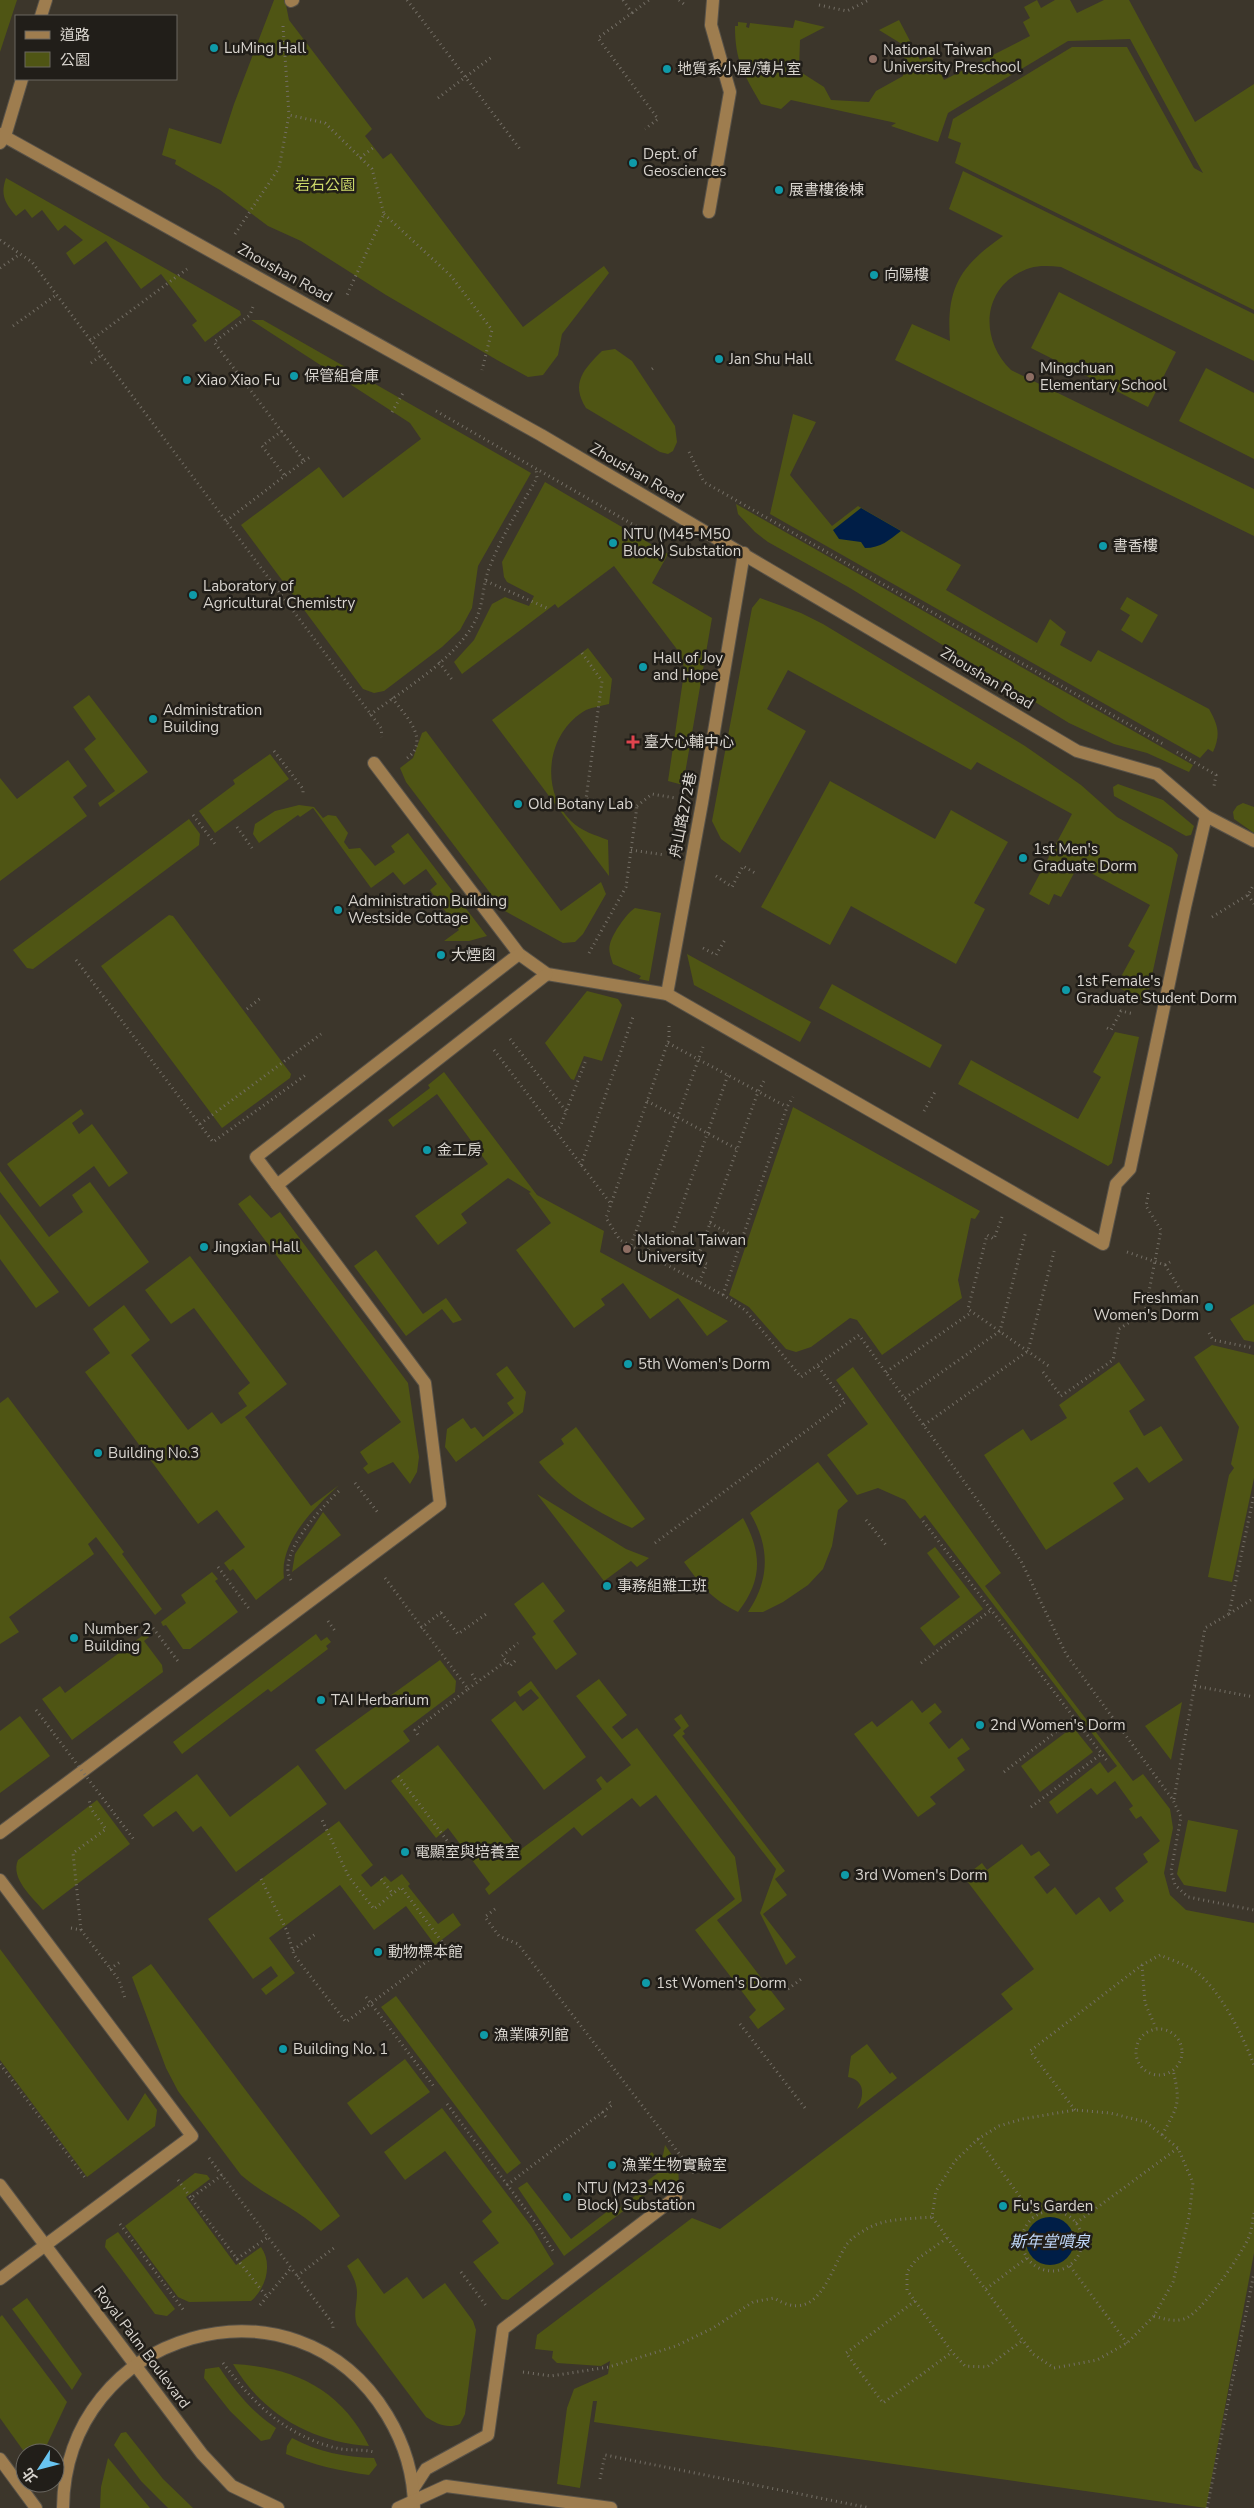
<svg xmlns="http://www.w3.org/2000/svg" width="1254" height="2508" font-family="'Nunito Sans','Noto Sans TC',sans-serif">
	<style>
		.green { fill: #4f5514 }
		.water { fill: #001e47 }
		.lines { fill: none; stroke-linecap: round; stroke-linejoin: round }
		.minor-casing { stroke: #585248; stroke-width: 14 }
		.path { stroke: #746f66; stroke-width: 3; stroke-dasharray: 1 4; stroke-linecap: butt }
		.minor { stroke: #9e7d4f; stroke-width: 12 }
		.path-bridge { stroke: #746f66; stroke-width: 3; stroke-dasharray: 1 4; stroke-linecap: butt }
		.culture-dot { fill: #0f9aa8; stroke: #211e19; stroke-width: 2 }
		.education-dot { fill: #8d6e63; stroke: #211e19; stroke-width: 2 }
		.health-dot { fill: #e0444e; stroke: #211e19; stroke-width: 2 }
		.labels { text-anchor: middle; stroke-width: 5; stroke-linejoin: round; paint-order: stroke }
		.poi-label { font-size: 15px; fill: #d8d4ce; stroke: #211e19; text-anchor: start }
		.park-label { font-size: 15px; fill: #ccd869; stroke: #211e19 }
		.street-label { font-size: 15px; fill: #d8d4ce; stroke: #211e19 }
		.water-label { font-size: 16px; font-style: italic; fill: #c1d9fb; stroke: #211e19 }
	</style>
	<rect width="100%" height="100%" fill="#3c362b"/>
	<g class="green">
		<polygon points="0,0 17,0 0,52"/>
		<polygon points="274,0 285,0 289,20 372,129 365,136 383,159 391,153 523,327 604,266 609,273 562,334 558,355 543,375 528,377 497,360 386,295 301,241 268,226 220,190 175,164 176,160 162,155 169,128 221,144 234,104"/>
		<path d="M 1037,0 L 1041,8 L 1055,0 L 1070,0 L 1077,13 L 1104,0 L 1129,0 L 1195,122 L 1254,84 L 1254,310 L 955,163 L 961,143 L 948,138 L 953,119 L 1072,47 L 1127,47 L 1194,168 L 1203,173 L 1130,39 L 1068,41 L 948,113 L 938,142 L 891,126 L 896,123 L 791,100 L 781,109 L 761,104 C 744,74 735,62 735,26 L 738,26 L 738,22 L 747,23 L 746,27 L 749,28 L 750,23 L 793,28 L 795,20 L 825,27 L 800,40 L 799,71 L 824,87 L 831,100 L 869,102 L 876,91 L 903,76 L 905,46 L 879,30 L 899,20 L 920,60 L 931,55 L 944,80 L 1030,36 L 1023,22 L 1030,18 L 1024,7 Z"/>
		<path d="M 963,171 L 1254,314 L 1254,361 L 1061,267 C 1051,266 1040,265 1030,268 C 982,284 978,338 1011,370 L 1254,489 L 1254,536 L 895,360 L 912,324 L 950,341 C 946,288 960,266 1003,236 L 949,209 Z"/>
		<path d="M 6,178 L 240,311 L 241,315 L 205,342 L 192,325 L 197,321 L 161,274 L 141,289 L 106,241 L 74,265 L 66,253 L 83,240 L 65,225 L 58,231 L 42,210 L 32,218 L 25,209 L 16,216 C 5,203 0,195 6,178 Z"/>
		<polygon points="1059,292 1176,352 1148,407 1031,348"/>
		<polygon points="251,320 263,320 531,473 478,566 472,608 460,630 442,647 384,691 374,693 363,689 241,525 319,467 343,498 421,439 410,423"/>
		<path d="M 615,349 L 632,361 L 675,426 L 677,442 L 673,451 L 668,454 L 660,452 L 586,408 C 570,383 584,369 602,351 Z"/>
		<polygon points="1206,368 1254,393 1254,459 1179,421"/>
		<path d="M 793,414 L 816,422 L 790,475 L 832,526 L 858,506 L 961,565 L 946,590 L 1037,643 L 1050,619 L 1066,632 L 1060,645 L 1091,662 L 1098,650 L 1209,709 C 1218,725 1221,734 1213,752 L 1208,749 L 1200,758 L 770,514 Z"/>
		<polygon points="545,482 668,554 652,583 712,618 683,785 668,781 684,673 683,661 679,652 614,566 558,608 555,604 462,674 454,662 474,640 492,604 505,597 529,606 534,596 507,582 504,577 502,562"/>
		<polygon points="736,504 1193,765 1189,772 1147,753 1114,744 1069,723 850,588 768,542 755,532 738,514"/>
		<polygon points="1127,597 1158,615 1142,643 1121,630 1130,615 1120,609"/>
		<polygon points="760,598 801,613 823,624 1025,746 1081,785 1117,817 1172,848 1178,855 1146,1003 1116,986 1135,951 1128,946 1150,905 1078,866 1061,897 1054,894 1049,905 1029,894 1072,814 977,762 971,770 788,670 767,709 806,731 740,853 721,839 712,821 752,608"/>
		<path d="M 588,648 L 612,679 L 609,704 C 602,706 593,707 586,710 C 547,732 539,789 571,821 C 581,831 595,835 608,840 L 609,876 L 492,720 Z"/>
		<polygon points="89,695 148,772 100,807 98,803 115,791 84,749 96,739 73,707"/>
		<polygon points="426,731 561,911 601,882 606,894 583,934 575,942 563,943 503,910 406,782 400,768 413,758 422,733"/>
		<polygon points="270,754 289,779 215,833 199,811 235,784 233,780"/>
		<polygon points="68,760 87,786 73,797 87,816 0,881 0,778 17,799"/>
		<polygon points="830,781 935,839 951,810 1008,842 974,903 985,909 956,964 851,906 830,945 761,907"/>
		<polygon points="1118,784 1163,800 1194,826 1191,835 1186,836 1114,796 1113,787"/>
		<polygon points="1243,803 1254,807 1254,833 1234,819 1233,812 1237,806"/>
		<polygon points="299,805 314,807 323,818 328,815 336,816 348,833 344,842 349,849 360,848 375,866 395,852 391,846 408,833 487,936 469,941 444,941 459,930 430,890 437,884 426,869 404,885 393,872 371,888 313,808 300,817 298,815 259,843 253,834 255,824 275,811"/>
		<polygon points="189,819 200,834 199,845 33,969 27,968 13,950"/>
		<path d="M 635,908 L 661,913 L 649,981 L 639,979 L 641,976 L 613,964 C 611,957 608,951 610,944 C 613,933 626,914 635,908 Z"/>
		<polygon points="169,915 173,916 291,1074 290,1078 222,1128 101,966"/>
		<polygon points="687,954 811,1022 800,1042 694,985"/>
		<polygon points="832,984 942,1045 930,1068 819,1008"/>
		<polygon points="587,991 618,999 622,1005 602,1061 584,1056 574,1080 571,1079 545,1043"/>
		<polygon points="1115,1032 1139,1037 1112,1163 1108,1166 958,1084 971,1060 1078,1119 1101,1077 1093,1072"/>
		<polygon points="444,1072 537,1195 604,1231 600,1252 728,1321 707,1336 678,1298 650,1319 623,1283 601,1299 605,1305 574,1328 516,1250 551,1223 529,1193 531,1192 508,1178 461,1214 467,1223 438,1245 415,1216 488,1164 437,1094 393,1127 388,1120 430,1088 428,1085"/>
		<polygon points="793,1107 980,1211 975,1219 971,1218 958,1280 962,1298 882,1355 857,1320 850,1318 811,1347 796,1352 786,1349 749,1307 729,1295"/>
		<polygon points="81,1109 84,1114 72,1123 79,1134 92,1124 128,1173 109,1187 94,1166 40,1207 7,1164"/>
		<polygon points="0,1171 49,1237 83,1212 72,1195 90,1182 149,1262 89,1307 0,1192"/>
		<polygon points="250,1195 271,1218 280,1212 408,1383 419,1457 417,1472 410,1484 393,1462 368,1474 363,1468 368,1464 360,1452 401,1422 238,1204"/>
		<polygon points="0,1214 59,1292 36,1308 0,1259"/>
		<polygon points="376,1250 423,1314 446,1298 462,1320 453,1323 442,1309 406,1336 354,1266"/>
		<path d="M 190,1256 L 287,1384 L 245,1417 L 311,1506 L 339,1485 C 314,1508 279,1542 284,1578 L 256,1600 L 233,1569 L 230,1571 L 224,1563 L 245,1547 L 217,1510 L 198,1524 L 85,1372 L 110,1353 L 93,1329 L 124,1305 L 150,1340 L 131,1355 L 188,1430 L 212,1412 L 221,1424 L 247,1406 L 238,1393 L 250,1383 L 194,1308 L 171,1324 L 145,1290 Z"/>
		<polygon points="1254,1304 1254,1342 1244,1340 1230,1319"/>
		<polygon points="1212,1345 1254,1355 1254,1478 1232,1582 1208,1577 1229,1475 1234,1468 1231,1464 1239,1427 1194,1357"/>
		<polygon points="1119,1362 1145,1400 1129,1411 1144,1436 1161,1426 1183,1460 1149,1483 1137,1467 1113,1483 1124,1499 1046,1550 984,1455 1023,1429 1031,1441 1067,1418 1059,1405"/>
		<polygon points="507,1366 526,1392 523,1412 456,1462 445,1447 447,1429 463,1418 471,1429 475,1427 483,1437 514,1413 507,1403 514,1398 496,1374"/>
		<polygon points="853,1367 1001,1573 985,1586 1133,1781 1143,1774 1170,1809 1173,1828 1164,1873 1170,1895 1186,1910 1254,1923 1254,2253 1206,2508 594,2422 597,2401 593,2401 580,2488 557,2484 567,2408 574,2389 608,2374 610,2361 601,2366 557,2363 552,2358 553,2351 535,2349 537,2335 692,2218 720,2229 1013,2009 1001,1994 1034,1969 964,1877 982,1863 987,1870 1022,1844 1031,1856 1039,1851 1050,1865 1034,1877 1047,1894 1055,1887 1076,1915 1099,1897 1110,1912 1124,1901 1115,1888 1148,1862 1143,1854 1160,1841 1141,1816 1136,1819 1129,1809 1133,1806 1115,1781 1097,1795 1091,1788 1057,1814 1049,1802 1100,1762 1108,1773 1117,1766 925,1515 920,1519 905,1500 878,1488 857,1495 827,1455 868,1424 836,1380"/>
		<polygon points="8,1397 124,1552 122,1554 162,1609 155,1615 96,1537 88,1544 94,1554 9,1617 19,1632 0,1644 0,1403"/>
		<path d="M 576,1427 L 645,1519 L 632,1528 C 599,1513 561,1492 539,1462 L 564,1444 L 561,1439 Z"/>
		<path d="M 818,1462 L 848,1501 L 838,1510 L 832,1546 L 823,1569 L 808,1585 L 783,1602 L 763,1612 L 748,1612 C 770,1580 770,1546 750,1513 Z"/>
		<polygon points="537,1494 626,1549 649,1558 637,1567 631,1561 604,1581"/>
		<polygon points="323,1512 341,1535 292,1572 295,1554"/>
		<path d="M 743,1518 C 762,1553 763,1580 738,1612 C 711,1599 701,1585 684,1562 Z"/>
		<polygon points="935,1547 983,1609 934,1646 920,1628 960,1597 927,1553"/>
		<polygon points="212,1572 218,1579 215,1581 238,1612 190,1649 183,1649 166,1625 163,1626 161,1622 186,1603 181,1595"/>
		<polygon points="543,1582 565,1611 553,1621 577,1654 556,1670 532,1637 536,1634 514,1604"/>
		<polygon points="146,1633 149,1637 144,1641 162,1665 163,1672 72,1740 42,1699 60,1686 65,1693"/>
		<polygon points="316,1634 321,1641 327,1637 331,1642 326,1646 328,1649 271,1692 268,1689 182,1754 173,1742"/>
		<polygon points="440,1660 456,1681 455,1692 403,1731 410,1741 345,1790 315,1750"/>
		<polygon points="599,1679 627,1715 612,1727 622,1739 637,1728 735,1857 742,1901 717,1920 785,2009 758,2029 749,2017 756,2010 695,1930 735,1899 656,1795 640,1807 632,1798 582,1836 574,1827 489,1895 485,1889 490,1884 448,1828 436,1838 391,1781 438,1745 520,1850 602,1789 596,1780 601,1776 607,1783 631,1765 576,1696"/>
		<polygon points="531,1681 586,1757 544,1790 491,1720 515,1701 523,1711 539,1698 531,1689 520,1697 517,1692"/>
		<polygon points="912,1700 922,1713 935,1703 942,1712 929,1723 949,1749 962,1738 970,1749 957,1758 965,1770 930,1797 936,1804 918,1817 854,1734 872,1721 877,1727"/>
		<polygon points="1182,1702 1171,1760 1145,1726"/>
		<polygon points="681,1714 689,1726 683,1731 685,1734 682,1736 785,1871 775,1879 787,1895 763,1914 796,1957 786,1965 760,1913 776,1869 673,1735 681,1728 674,1719"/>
		<polygon points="20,1716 50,1756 0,1793 0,1731"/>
		<polygon points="1073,1727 1093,1752 1040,1792 1021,1766"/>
		<polygon points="298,1765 327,1804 236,1872 201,1826 193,1832 176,1811 153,1827 143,1815 197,1774 230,1817"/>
		<path d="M 97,1800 L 130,1844 L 43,1910 C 32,1897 10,1878 18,1860 Z"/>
		<polygon points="1188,1820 1238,1830 1226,1892 1184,1885 1177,1874"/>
		<polygon points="339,1821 373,1865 361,1875 371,1887 385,1876 391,1882 402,1874 410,1884 408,1886 438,1924 453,1913 461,1925 435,1945 406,1906 374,1930 340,1885 269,1938 295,1973 266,1995 261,1989 278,1976 271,1966 253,1979 208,1919"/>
		<polygon points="0,1949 128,2121 145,2093 157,2110 155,2126 87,2177 0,2060"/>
		<path d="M 151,1964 L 340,2216 L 321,2231 C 297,2208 266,2197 241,2175 L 178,2091 L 166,2068 L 132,1977 Z"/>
		<polygon points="396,1996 521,2163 507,2174 381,2007"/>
		<path d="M 867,2044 L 890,2074 L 892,2072 L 897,2078 L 857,2109 C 865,2096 865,2080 848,2077 L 851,2056 Z"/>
		<polygon points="405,2059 430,2092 371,2135 347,2103"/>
		<polygon points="442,2108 531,2226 554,2264 508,2300 502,2299 473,2262 499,2243 482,2221 492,2212 445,2151 405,2180 384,2152"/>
		<polygon points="665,2145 678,2164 679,2186 672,2192 663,2181 564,2256 518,2188 527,2182 571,2239 617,2204 620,2208 635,2196 632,2192 658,2173 646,2157 652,2152 657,2159 663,2155"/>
		<path d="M 195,2173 L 207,2175 L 210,2179 L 186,2197 L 236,2265 L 261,2247 C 273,2264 266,2288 251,2301 L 189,2302 L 178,2297 L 125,2226 Z"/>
		<polygon points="118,2232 175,2309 167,2316 155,2314 105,2247 106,2240"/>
		<path d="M 358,2258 L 384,2294 L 407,2277 L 423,2299 L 445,2283 L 473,2321 L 476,2330 L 465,2414 L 460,2424 C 447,2429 437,2424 426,2417 L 357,2325 C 353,2313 357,2305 357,2293 C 357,2283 352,2274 347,2266 Z"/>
		<polygon points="27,2298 82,2374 72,2390 12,2309"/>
		<polygon points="2,2315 67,2402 43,2453 25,2453 0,2418 0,2317"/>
		<path d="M 233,2364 C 294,2367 341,2389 369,2446 C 312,2442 262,2414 233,2364 Z"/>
		<path d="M 219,2367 C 235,2391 252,2412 276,2428 L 270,2439 L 261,2441 L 230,2411 L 204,2378 L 205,2369 Z"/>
		<polygon points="126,2432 163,2479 193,2508 168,2508 141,2481 114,2445 121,2433"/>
		<path d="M 292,2438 C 318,2452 345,2457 374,2458 L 377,2465 L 369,2475 C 340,2471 314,2465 286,2454 L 287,2446 Z"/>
		<polygon points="108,2458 150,2508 100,2508 101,2487"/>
	</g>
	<g class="water">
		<path d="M 861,508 L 901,531 C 889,540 881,548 865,548 L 861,542 L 839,539 L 833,530 Z"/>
		<circle cx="1050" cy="2241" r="24"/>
	</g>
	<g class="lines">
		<g class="minor-casing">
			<g id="minor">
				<polyline points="291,1 293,0"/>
				<polyline points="41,16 46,0"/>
				<polyline points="0,134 541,435 1077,751 1157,774 1206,816 1254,841"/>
				<polyline points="0,143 5,136 22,79"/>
				<polyline points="709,212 730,92 711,25 713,0"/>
				<polyline points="374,763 519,954 547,974 667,994 1103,1244 1116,1184 1130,1169 1185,907 1206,816"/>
				<polyline points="667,994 702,803 744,553"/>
				<polyline points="277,1185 547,974"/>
				<polyline points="0,1833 440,1504 425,1383 256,1157 519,954"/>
				<polyline points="0,1880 192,2136 0,2279"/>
				<polyline points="0,2185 202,2454 232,2486 278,2508"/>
				<polyline points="0,2459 36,2508"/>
				<polyline points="413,2489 426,2469 488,2435 503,2329 676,2197"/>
				<path d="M 63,2508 C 65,2331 295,2264 387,2415 C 404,2443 414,2474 414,2508"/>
				<polyline points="398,2508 446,2486 611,2508"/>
			</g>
		</g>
		<g class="path">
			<polyline points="407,0 520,149"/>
			<polyline points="623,0 632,13 598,38 658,119 645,129"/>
			<polyline points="679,0 685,5"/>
			<polyline points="819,5 847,11 869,0"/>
			<polyline points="632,13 649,0"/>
			<polyline points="283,26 289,115"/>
			<polyline points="438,98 493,56"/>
			<polyline points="360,158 374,147"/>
			<polyline points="384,214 451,276 492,330 482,370"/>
			<polyline points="235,234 279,168 289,115 325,123 372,169 384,214 347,295"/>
			<polyline points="0,240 32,262 381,728 382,737"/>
			<polyline points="0,268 20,254"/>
			<polyline points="13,326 56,295"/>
			<polyline points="90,341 187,269"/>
			<polyline points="91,363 102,355"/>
			<polyline points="652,369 655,367"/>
			<polyline points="436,411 639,528"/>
			<polyline points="392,412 403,393"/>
			<polyline points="282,431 262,446 285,476"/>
			<polyline points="689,452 704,482 1165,745"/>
			<polyline points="304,461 312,456"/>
			<polyline points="226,521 304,461 214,342 250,315 253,307"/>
			<polyline points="486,581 549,609"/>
			<polyline points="582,653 602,681 586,799 637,806 652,794 675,798"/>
			<polyline points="439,662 453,681"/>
			<path d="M 392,698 C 405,715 432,741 406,759"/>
			<path d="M 370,715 C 403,690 443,667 467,634 C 486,609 480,591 490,566 C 502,535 521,506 537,478 L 536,468"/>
			<polyline points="274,751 303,789 303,793"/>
			<polyline points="1177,752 1216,775 1214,786"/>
			<polyline points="193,815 215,844"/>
			<polyline points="237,827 252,848"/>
			<polyline points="631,850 665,855"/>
			<polyline points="716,876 732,887 743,866 755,873"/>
			<polyline points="1248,895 1254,904"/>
			<polyline points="1212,917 1248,895 1254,884"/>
			<polyline points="703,948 716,955 726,938"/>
			<polyline points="589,953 626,887 637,806"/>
			<polyline points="76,960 213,1142 307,1074"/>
			<polyline points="247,1009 262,997"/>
			<polyline points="669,1026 669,1039 606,1218 620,1240 723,1295 745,1310 801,1377 859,1335 1021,1561 1066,1654 1173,1800 1181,1817 1171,1871 1175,1885 1188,1897 1254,1910"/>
			<polyline points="1107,1028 1111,1030 1121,1011 1134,1014"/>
			<polyline points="510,1039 566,1111"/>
			<polyline points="668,1043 787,1107"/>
			<polyline points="494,1050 611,1204"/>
			<polyline points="647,1101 737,1149"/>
			<polyline points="924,1111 935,1092"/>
			<polyline points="200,1124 321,1034"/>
			<polyline points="555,1131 560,1127 586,1060"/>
			<polyline points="581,1165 633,1017"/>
			<polyline points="1002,1217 994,1239 987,1235 968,1309 1050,1367"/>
			<polyline points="710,1223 742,1241"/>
			<polyline points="631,1245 703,1047"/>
			<polyline points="1127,1252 1165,1265 1185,1297"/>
			<polyline points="646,1254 651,1244 669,1242 728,1075"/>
			<polyline points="1165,1265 1170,1262"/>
			<polyline points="699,1282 707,1264 697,1259 758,1092 764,1081"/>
			<polyline points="723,1295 787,1107 793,1097"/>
			<polyline points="1209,1333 1213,1340 1254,1348"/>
			<polyline points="886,1372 972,1312"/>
			<polyline points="1043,1372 1061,1396 1113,1360 1119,1329 1145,1312 1161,1230 1146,1206 1149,1191"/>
			<polyline points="905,1398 1000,1331 1026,1231"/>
			<polyline points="924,1425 1028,1351 1055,1248"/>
			<polyline points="355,1483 379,1514"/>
			<polyline points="866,1520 886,1545"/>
			<polyline points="923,1521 1108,1762"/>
			<polyline points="655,1543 845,1402 817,1365"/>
			<polyline points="218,1567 250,1610"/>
			<polyline points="385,1578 468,1689 415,1730 418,1735"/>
			<path d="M 291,1580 C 275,1555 324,1505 341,1489"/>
			<polyline points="441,1613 458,1634 489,1612"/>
			<polyline points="1229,1614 1254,1598"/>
			<polyline points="328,1621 335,1631"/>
			<polyline points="153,1628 180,1664"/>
			<polyline points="421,1628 443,1611"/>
			<polyline points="515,1661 510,1666 502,1656 518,1643"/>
			<polyline points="921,1663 991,1610"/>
			<polyline points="472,1674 477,1682"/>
			<polyline points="1195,1686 1254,1697"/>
			<polyline points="468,1689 506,1661"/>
			<polyline points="1004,1772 1074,1718"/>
			<polyline points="398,1776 458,1855"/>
			<polyline points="1174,1799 1205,1628 1229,1614 1254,1494"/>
			<polyline points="1031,1807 1100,1755"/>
			<polyline points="261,1879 287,1931 294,1955 346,2022 446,1947 401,1887 374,1909 349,1877 322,1820"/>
			<polyline points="381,1879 393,1894"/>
			<polyline points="495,1909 485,1917 499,1936 518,1944 694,2173"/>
			<polyline points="71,1928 81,1930 119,1980 125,1998"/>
			<polyline points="81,1930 73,1853 106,1829 91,1809 89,1799"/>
			<polyline points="293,1950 317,1933"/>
			<polyline points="1142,1965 1145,2003 1156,2028"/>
			<polyline points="110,1969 120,1962"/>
			<polyline points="788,1989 804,1977"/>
			<polyline points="366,1997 435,2088"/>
			<polyline points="740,2024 805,2108"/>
			<circle cx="1159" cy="2052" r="23"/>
			<polyline points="0,2064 86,2179"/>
			<polyline points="447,2104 535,2222 555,2254"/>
			<path d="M 1075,2110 L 1030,2051 L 1142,1965 L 1160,1955 C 1171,1960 1185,1964 1195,1971 C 1220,1989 1243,2036 1254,2065"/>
			<polyline points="602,2112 608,2120"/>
			<path d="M 1162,2135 C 1178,2106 1181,2104 1173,2070"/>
			<polyline points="978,2139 1034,2216"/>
			<polyline points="209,2158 333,2324 333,2328"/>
			<polyline points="222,2175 191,2198 237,2259 268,2237"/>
			<polyline points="178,2180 191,2198"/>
			<polyline points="507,2185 612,2105 607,2099"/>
			<circle cx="1052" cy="2241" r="30"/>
			<polyline points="1076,2223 1178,2148"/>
			<polyline points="120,2224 185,2312"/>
			<polyline points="947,2238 916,2260 907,2272 907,2290 952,2352 965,2366 987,2367 1023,2340"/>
			<polyline points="237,2259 267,2297"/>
			<polyline points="1070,2266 1127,2343"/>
			<polyline points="461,2272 487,2307"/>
			<polyline points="297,2276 334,2248"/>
			<polyline points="986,2289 1027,2258"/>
			<polyline points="915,2301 846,2353 883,2403 952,2352"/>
			<polyline points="260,2305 291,2268"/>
			<path d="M 1154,2316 C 1164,2319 1173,2322 1184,2319 C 1199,2316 1241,2255 1248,2239 C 1252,2231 1252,2221 1254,2213"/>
			<path d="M 223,2363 C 253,2403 286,2436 336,2448 C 348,2451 362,2449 374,2452"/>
			<path d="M 523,2372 L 551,2376 L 609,2367 L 676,2346 L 713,2328 L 753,2302 L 774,2298 C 819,2326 829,2271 847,2244 C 851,2239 859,2233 865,2230 C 883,2218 911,2219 932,2217 L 936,2191 L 955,2161 L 978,2139 L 999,2126 L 1022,2119 L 1075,2110 L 1110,2113 L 1146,2122 L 1178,2148 L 1193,2183 L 1189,2217 L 1173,2282 L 1154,2316 L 1127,2343 L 1097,2360 L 1054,2368 L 1033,2354 L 932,2217"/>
			<polyline points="600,2479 605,2455 870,2508"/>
			<polyline points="1207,2508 1254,2273"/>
		</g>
		<use href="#minor" class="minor"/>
		<polyline class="path-bridge" points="36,1710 135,1841"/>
	</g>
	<g class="culture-dot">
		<circle cx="214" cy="48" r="5"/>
		<circle cx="667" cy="69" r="5"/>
		<circle cx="633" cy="163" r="5"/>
		<circle cx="779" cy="190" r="5"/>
		<circle cx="874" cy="275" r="5"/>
		<circle cx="719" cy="359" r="5"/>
		<circle cx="294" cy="376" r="5"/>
		<circle cx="187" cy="380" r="5"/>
		<circle cx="613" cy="543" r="5"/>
		<circle cx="1103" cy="546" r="5"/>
		<circle cx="193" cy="595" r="5"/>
		<circle cx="643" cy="667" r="5"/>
		<circle cx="153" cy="719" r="5"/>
		<circle cx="518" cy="804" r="5"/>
		<circle cx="1023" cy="858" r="5"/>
		<circle cx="338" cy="910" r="5"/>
		<circle cx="441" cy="955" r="5"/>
		<circle cx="1066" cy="990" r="5"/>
		<circle cx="427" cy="1150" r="5"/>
		<circle cx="204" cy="1247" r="5"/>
		<circle cx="1209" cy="1307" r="5"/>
		<circle cx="628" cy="1364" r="5"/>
		<circle cx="98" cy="1453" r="5"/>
		<circle cx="607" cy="1586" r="5"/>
		<circle cx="74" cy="1638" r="5"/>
		<circle cx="321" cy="1700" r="5"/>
		<circle cx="980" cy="1725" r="5"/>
		<circle cx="405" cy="1852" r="5"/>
		<circle cx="845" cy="1875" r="5"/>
		<circle cx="378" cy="1952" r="5"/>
		<circle cx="646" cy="1983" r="5"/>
		<circle cx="484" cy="2035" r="5"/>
		<circle cx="283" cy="2049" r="5"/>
		<circle cx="612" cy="2165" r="5"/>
		<circle cx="567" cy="2197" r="5"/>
		<circle cx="1003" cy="2206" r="5"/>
	</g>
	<g class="education-dot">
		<circle cx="873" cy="59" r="5"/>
		<circle cx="1030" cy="377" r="5"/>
		<circle cx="627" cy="1249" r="5"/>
	</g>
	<path class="health-dot" d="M630.5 734.5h5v5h5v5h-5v5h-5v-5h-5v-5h5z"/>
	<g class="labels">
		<g class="poi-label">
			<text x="224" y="53">LuMing Hall</text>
			<text x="883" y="55">National Taiwan<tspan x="883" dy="17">University Preschool</tspan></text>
			<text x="677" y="74">地質系小屋/薄片室</text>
			<text x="643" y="159">Dept. of<tspan x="643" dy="17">Geosciences</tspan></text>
			<text x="789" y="195">展書樓後棟</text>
			<text x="884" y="280">向陽樓</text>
			<text x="729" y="364">Jan Shu Hall</text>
			<text x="1040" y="373">Mingchuan<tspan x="1040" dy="17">Elementary School</tspan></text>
			<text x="304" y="381">保管組倉庫</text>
			<text x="197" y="385">Xiao Xiao Fu</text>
			<text x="623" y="539">NTU (M45-M50<tspan x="623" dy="17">Block) Substation</tspan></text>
			<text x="1113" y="551">書香樓</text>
			<text x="203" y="591">Laboratory of<tspan x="203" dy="17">Agricultural Chemistry</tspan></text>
			<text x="653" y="663">Hall of Joy<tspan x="653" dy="17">and Hope</tspan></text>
			<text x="163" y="715">Administration<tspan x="163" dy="17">Building</tspan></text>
			<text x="644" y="747">臺大心輔中心</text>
			<text x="528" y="809">Old Botany Lab</text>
			<text x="1033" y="854">1st Men's<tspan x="1033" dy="17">Graduate Dorm</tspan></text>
			<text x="348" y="906">Administration Building<tspan x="348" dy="17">Westside Cottage</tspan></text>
			<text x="451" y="960">大煙囪</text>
			<text x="1076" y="986">1st Female's<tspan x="1076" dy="17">Graduate Student Dorm</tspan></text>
			<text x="437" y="1155">金工房</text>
			<text x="637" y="1245">National Taiwan<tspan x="637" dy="17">University</tspan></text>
			<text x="214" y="1252">Jingxian Hall</text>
			<text x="1199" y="1303" text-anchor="end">Freshman<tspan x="1199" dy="17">Women's Dorm</tspan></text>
			<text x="638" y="1369">5th Women's Dorm</text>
			<text x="108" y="1458">Building No.3</text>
			<text x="617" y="1591">事務組雜工班</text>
			<text x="84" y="1634">Number 2<tspan x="84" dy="17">Building</tspan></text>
			<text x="331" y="1705">TAI Herbarium</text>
			<text x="990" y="1730">2nd Women's Dorm</text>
			<text x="415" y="1857">電顯室與培養室</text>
			<text x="855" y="1880">3rd Women's Dorm</text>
			<text x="388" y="1957">動物標本館</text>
			<text x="656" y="1988">1st Women's Dorm</text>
			<text x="494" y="2040">漁業陳列館</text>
			<text x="293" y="2054">Building No. 1</text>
			<text x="622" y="2170">漁業生物實驗室</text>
			<text x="577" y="2193">NTU (M23-M26<tspan x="577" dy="17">Block) Substation</tspan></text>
			<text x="1013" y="2211">Fu's Garden</text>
		</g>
		<g class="park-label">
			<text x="325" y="190">岩石公園</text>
		</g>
		<g class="street-label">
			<text transform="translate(285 273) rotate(29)" y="5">Zhoushan Road</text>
			<text transform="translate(637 473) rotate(30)" y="5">Zhoushan Road</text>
			<text transform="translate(987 678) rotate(31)" y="5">Zhoushan Road</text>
			<text transform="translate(683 815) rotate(-79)" y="5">舟山路272巷</text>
			<text transform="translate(142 2347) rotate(53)" y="5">Royal Palm Boulevard</text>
		</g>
		<g class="water-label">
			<text x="1050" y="2247">斯年堂噴泉</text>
		</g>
	</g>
	<rect x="15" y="15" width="162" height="65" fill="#211e19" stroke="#6a6761"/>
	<rect x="25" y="31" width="25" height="8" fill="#9e7d4f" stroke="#6a6761"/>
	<text x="60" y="40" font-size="15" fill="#d8d4ce">道路</text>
	<rect x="25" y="52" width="25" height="15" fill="#4f5514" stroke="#6a6761"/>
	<text x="60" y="65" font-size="15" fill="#d8d4ce">公園</text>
	<g transform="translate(40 2468) rotate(234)"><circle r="24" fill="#211e19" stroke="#6a6761"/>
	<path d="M0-4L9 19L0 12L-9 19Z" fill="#68c4f0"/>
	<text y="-8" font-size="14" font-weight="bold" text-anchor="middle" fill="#d8d4ce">北</text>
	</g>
</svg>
